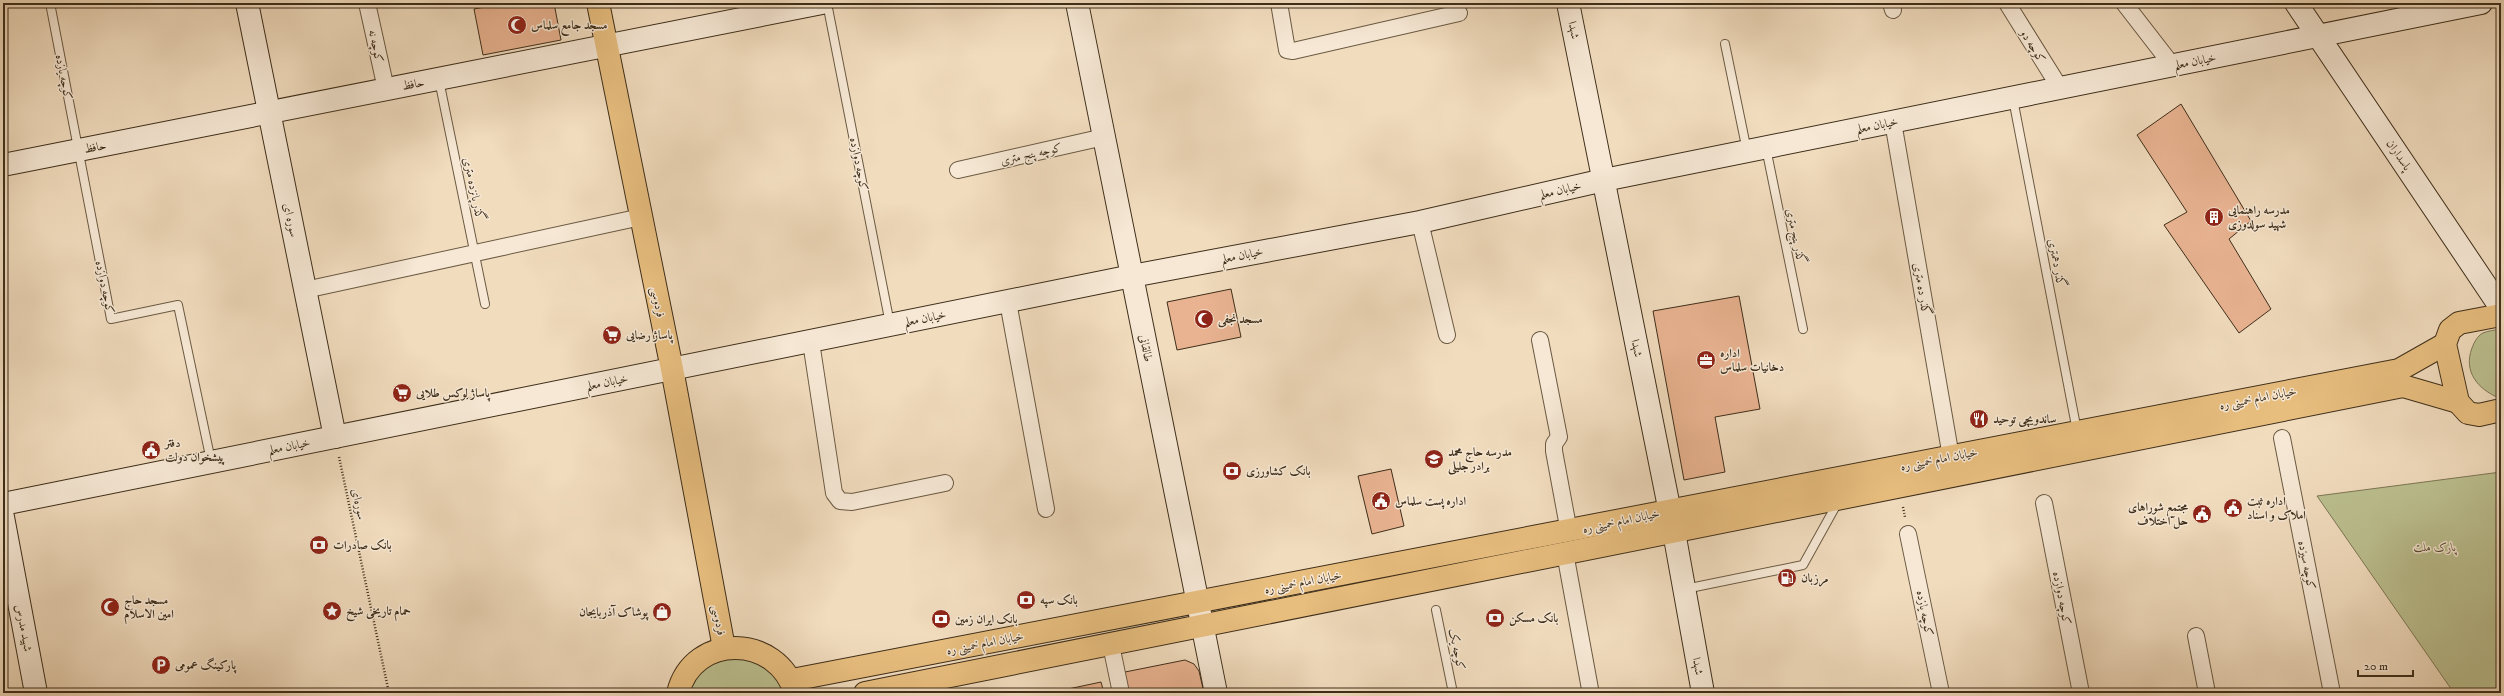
<svg xmlns="http://www.w3.org/2000/svg" width="2504" height="696" font-family="'IM FELL DW Pica',Amiri,serif">
	<style>
		.green { fill: #bcc090; stroke: #7d7755 }
		.building { fill: #e9b391; stroke: #3e2e1a }
		.lines { fill: none; stroke-linecap: round; stroke-linejoin: round }
		.lane-casing { stroke: #6b5a43; stroke-width: 10 }
		.street-casing { stroke: #6b5a43; stroke-width: 18 }
		.secondary-casing { stroke: #3e2e1a; stroke-width: 24 }
		.primary-casing { stroke: #3e2e1a; stroke-width: 24 }
		.path { stroke: #3e2e1a; stroke-width: 2.5; stroke-dasharray: 1 2; stroke-linecap: butt }
		.lane { stroke: #f6e8d5; stroke-width: 8 }
		.street { stroke: #f6e8d5; stroke-width: 16 }
		.secondary { stroke: #f6e8d5; stroke-width: 22 }
		.primary { stroke: #e8be7f; stroke-width: 22 }
		.labels { text-anchor: middle; stroke-width: 3; stroke-linejoin: round; paint-order: stroke }
		.poi-label { font-size: 12px; font-weight: bold; fill: #3e2e1a; stroke: #f6e8d5; text-anchor: start }
		.street-label { font-size: 12px; fill: #3e2e1a; stroke: #f6e8d5 }
		.park-label { font-size: 12px; font-style: italic; fill: #574b32; stroke: #f6e8d5 }
	</style>
	<rect width="100%" height="100%" fill="#f1dcbe"/>
	<filter id="stains"><feTurbulence type="fractalNoise" baseFrequency=".005" numOctaves="4"/><feColorMatrix values="0 0 0 0 .2 0 0 0 0 .09 0 0 0 0 .02 0 0 0 .5 -.17"/></filter>
	<radialGradient id="worn" r=".72"><stop offset=".6" stop-color="#630" stop-opacity="0"/><stop offset="1" stop-color="#630" stop-opacity=".3"/></radialGradient>
	<g class="green">
		<path d="M 2501,329 L 2501,398 L 2499,398 C 2478,389 2463,372 2472,348 C 2474,343 2477,336 2483,333 C 2488,331 2495,330 2501,329 Z"/>
		<polygon points="2501,472 2501,693 2454,693 2317,496"/>
		<path d="M 733,656 L 767,666 L 786,693 L 687,693 C 701,670 706,662 733,656 Z"/>
	</g>
	<g class="building">
		<polygon points="507,3 554,3 561,40 483,55 474,9"/>
		<polygon points="2181,104 2251,221 2229,239 2271,309 2239,333 2164,225 2187,212 2137,135"/>
		<polygon points="1231,289 1241,337 1177,350 1167,302"/>
		<polygon points="1739,296 1760,409 1715,417 1725,472 1684,480 1653,311"/>
		<polygon points="1391,469 1404,526 1372,534 1358,476"/>
		<polygon points="1185,660 1194,664 1199,671 1204,693 1125,693 1120,673"/>
		<polygon points="1101,682 1104,693 1054,693 1054,692"/>
	</g>
	<g class="lines">
		<g class="lane-casing">
			<g id="lane">
				<polyline points="50,3 111,319 178,305 211,461"/>
				<polyline points="827,3 890,324"/>
				<polyline points="1725,44 1747,151"/>
				<polyline points="439,80 485,304"/>
				<polyline points="2013,99 2077,431"/>
				<polyline points="1766,148 1803,329"/>
				<polyline points="1685,589 1803,565 1838,502"/>
				<polyline points="1436,610 1453,693"/>
			</g>
		</g>
		<g class="street-casing">
			<g id="street">
				<polyline points="367,3 386,89"/>
				<polyline points="1279,3 1287,50 1293,51 1459,13"/>
				<polyline points="1891,3 1893,10"/>
				<polyline points="2007,3 2060,88"/>
				<polyline points="2124,3 2172,65"/>
				<polyline points="1893,122 1951,457"/>
				<polyline points="958,170 1104,137"/>
				<polyline points="1420,222 1447,335"/>
				<polyline points="305,290 641,217"/>
				<polyline points="1008,302 1046,509"/>
				<polyline points="1540,340 1559,437 1554,444 1554,451 1569,532"/>
				<polyline points="811,342 834,493 840,501 852,502 945,483"/>
				<polyline points="2282,438 2332,693"/>
				<polyline points="2044,503 2081,693"/>
				<polyline points="1908,534 1941,693"/>
				<polyline points="1565,553 1590,689"/>
				<polyline points="2196,636 2207,693"/>
				<polyline points="1111,645 1121,693"/>
			</g>
		</g>
		<g class="secondary-casing">
			<g id="secondary">
				<polyline points="247,3 335,437"/>
				<polyline points="1077,3 1216,693"/>
				<polyline points="1568,3 1674,532 1703,693"/>
				<polyline points="2296,3 2501,308"/>
				<polyline points="3,165 822,3"/>
				<polyline points="3,504 1132,276 1420,222 1604,180 2481,3"/>
				<polyline points="3,517 36,693"/>
			</g>
		</g>
		<g class="primary-casing">
			<g id="primary">
				<polyline points="598,3 672,369 724,648"/>
				<polyline points="2501,315 2459,323 2450,330 2445,344 2458,402 2468,413 2479,415 2501,410"/>
				<polyline points="792,680 2399,370 2445,344"/>
				<path d="M 678,693 C 693,632 778,634 795,693"/>
				<polyline points="865,693 2403,386 2458,402"/>
			</g>
		</g>
		<g class="path">
			<polyline points="339,457 389,693"/>
			<polyline points="1903,507 1905,517"/>
		</g>
		<use href="#lane" class="lane"/>
		<use href="#street" class="street"/>
		<use href="#secondary" class="secondary"/>
		<use href="#primary" class="primary"/>
	</g>
	<defs>
		<g id="mosque-disc" transform="scale(1)"><circle r="9.5" fill="#8f2418" stroke="#f6e8d5"/><path d="M3.5-4.9A6 6 0 1 0 3.5 4.9A5 5 0 1 1 3.5-4.9Z" fill="#fff"/></g>
		<g id="building-disc" transform="scale(1)"><circle r="9.5" fill="#8f2418" stroke="#f6e8d5"/><path d="M-4-6H4V6H1V3H-1V6H-4ZM-2.5-4.3h1.7v1.8h-1.7ZM.8-4.3h1.7v1.8H.8ZM-2.5-1h1.7V.8h-1.7ZM.8-1h1.7V.8H.8Z" fill="#fff"/></g>
		<g id="supermarket-disc" transform="scale(1)"><circle r="9.5" fill="#8f2418" stroke="#f6e8d5"/><path d="M-6-5.5h2.5l.6 2H6L4.5 2H-2.5L-4.4-4H-6ZM-1.5 3.2a1.3 1.3 0 1 0 .1 0ZM3 3.2a1.3 1.3 0 1 0 .1 0Z" fill="#fff"/></g>
		<g id="office-disc" transform="scale(1)"><circle r="9.5" fill="#8f2418" stroke="#f6e8d5"/><path d="M-6-3h4V-5.5h4V-3h4V5H-6ZM-1-4.5V-3h2v-1.5ZM-6 0V1H6V0Z" fill="#fff"/></g>
		<g id="restaurant-disc" transform="scale(1)"><circle r="9.5" fill="#8f2418" stroke="#f6e8d5"/><path d="M-5-6h1v4h1v-4h1v4h1v-4h1v5L-1.5 .5V6h-2V.5L-5-1ZM5-6V6H3V1.5H1.5Q1.5-4 5-6Z" fill="#fff"/></g>
		<g id="civic-disc" transform="scale(1)"><circle r="9.5" fill="#8f2418" stroke="#f6e8d5"/><path d="M-.6-6.5H3V-4.5H.6V-3L4-1V1h2V6H-6V1h2V-1L-.6-3ZM-1.2 2.5V6h2.4V2.5Z" fill="#fff"/></g>
		<g id="school-disc" transform="scale(1)"><circle r="9.5" fill="#8f2418" stroke="#f6e8d5"/><path d="M0-5L7-2L0 1L-7-2ZM-4 1L0 2.5L4 1V4Q0 6-4 4Z" fill="#fff"/></g>
		<g id="bank-disc" transform="scale(1)"><circle r="9.5" fill="#8f2418" stroke="#f6e8d5"/><path d="M-6-4H6V4H-6ZM0-2.3a2.3 2.3 0 1 0 0 4.6a2.3 2.3 0 1 0 0-4.6Z" fill="#fff"/></g>
		<g id="fuel-disc" transform="scale(1)"><circle r="9.5" fill="#8f2418" stroke="#f6e8d5"/><path d="M-5.5-6h7V0h2V4h1.3V-2.5L3-4.5l.8-.8L6-3V5H2.5V1h-1V6h-7ZM-4.2-4.7v3.2H.2V-4.7Z" fill="#fff"/></g>
		<g id="sight-disc" transform="scale(1)"><circle r="9.5" fill="#8f2418" stroke="#f6e8d5"/><path d="M0-6L1.8-2.2L6-1.7L2.9 1.2L3.7 5.4L0 3.3L-3.7 5.4L-2.9 1.2L-6-1.7L-1.8-2.2Z" fill="#fff"/></g>
		<g id="shop-disc" transform="scale(1)"><circle r="9.5" fill="#8f2418" stroke="#f6e8d5"/><path d="M-5-2.5h2.3a2.7 3.5 0 0 1 5.4 0H5L5.5 6h-11ZM-1.5-2.5h3a1.5 2.3 0 0 0-3 0Z" fill="#fff"/></g>
		<g id="parking-disc" transform="scale(1)"><circle r="9.5" fill="#8f2418" stroke="#f6e8d5"/><path d="M-3.5-5.5H1a3.5 3.5 0 0 1 0 7H-1V5.5H-3.5ZM-1-3.4V-.6H.8a1.4 1.4 0 0 0 0-2.8Z" fill="#fff"/></g>
	</defs>
	<g fill-rule="evenodd">
		<use href="#mosque-disc" x="517" y="25"/>
		<use href="#building-disc" x="2214" y="217"/>
		<use href="#mosque-disc" x="1204" y="319"/>
		<use href="#supermarket-disc" x="612" y="335"/>
		<use href="#office-disc" x="1706" y="360"/>
		<use href="#supermarket-disc" x="402" y="393"/>
		<use href="#restaurant-disc" x="1979" y="419"/>
		<use href="#civic-disc" x="151" y="450"/>
		<use href="#school-disc" x="1434" y="459"/>
		<use href="#bank-disc" x="1232" y="471"/>
		<use href="#civic-disc" x="1381" y="501"/>
		<use href="#civic-disc" x="2233" y="508"/>
		<use href="#civic-disc" x="2202" y="514"/>
		<use href="#bank-disc" x="319" y="545"/>
		<use href="#fuel-disc" x="1787" y="578"/>
		<use href="#bank-disc" x="1026" y="600"/>
		<use href="#mosque-disc" x="110" y="607"/>
		<use href="#sight-disc" x="332" y="611"/>
		<use href="#shop-disc" x="662" y="612"/>
		<use href="#bank-disc" x="1495" y="618"/>
		<use href="#bank-disc" x="941" y="619"/>
		<use href="#parking-disc" x="161" y="665"/>
	</g>
	<g class="labels">
		<g class="poi-label">
			<text x="531" y="29">مسجد جامع سلماس</text>
			<text x="2228" y="214">مدرسه راهنمایی<tspan x="2228" dy="14">شهید سولدوزی</tspan></text>
			<text x="1218" y="323">مسجد نجفی</text>
			<text x="626" y="339">پاساژ رضایی</text>
			<text x="1720" y="357">اداره<tspan x="1720" dy="14">دخانیات سلماس</tspan></text>
			<text x="416" y="397">پاساژ لوکس طلایی</text>
			<text x="1993" y="423">ساندویچی توحید</text>
			<text x="165" y="447">دفتر<tspan x="165" dy="14">پیشخوان دولت</tspan></text>
			<text x="1448" y="456">مدرسه حاج محمد<tspan x="1448" dy="14">برادر جلیلی</tspan></text>
			<text x="1246" y="475">بانک کشاورزی</text>
			<text x="1395" y="505">اداره پست سلماس</text>
			<text x="2247" y="505">اداره ثبت<tspan x="2247" dy="14">املاک و اسناد</tspan></text>
			<text x="2188" y="511" text-anchor="end">مجتمع شوراهای<tspan x="2188" dy="14">حل اختلاف</tspan></text>
			<text x="333" y="549">بانک صادرات</text>
			<text x="1801" y="582">مرزبان</text>
			<text x="124" y="604">مسجد حاج<tspan x="124" dy="14">امین الاسلام</tspan></text>
			<text x="1040" y="604">بانک سپه</text>
			<text x="346" y="615">حمام تاریخی شیخ</text>
			<text x="648" y="616" text-anchor="end">پوشاک آذربایجان</text>
			<text x="1509" y="622">بانک مسکن</text>
			<text x="955" y="623">بانک ایران زمین</text>
			<text x="175" y="669">پارکینگ عمومی</text>
		</g>
		<g class="street-label">
			<text transform="translate(1574 30) rotate(79)" y="4">شهدا</text>
			<text transform="translate(376 46) rotate(78)" y="4">کوچه نه</text>
			<text transform="translate(2033 46) rotate(58)" y="4">کوچه دو</text>
			<text transform="translate(2195 61) rotate(-11)" y="4">خیابان معلم</text>
			<text transform="translate(64 77) rotate(79)" y="4">کوچه یازده</text>
			<text transform="translate(413 84) rotate(-11)" y="4">حافظ</text>
			<text transform="translate(1877 125) rotate(-11)" y="4">خیابان معلم</text>
			<text transform="translate(95 147) rotate(-11)" y="4">حافظ</text>
			<text transform="translate(1031 154) rotate(-13)" y="4">کوچه پنج متری</text>
			<text transform="translate(2399 155) rotate(56)" y="4">پاسداران</text>
			<text transform="translate(859 164) rotate(79)" y="4">کوچه دوازده</text>
			<text transform="translate(474 189) rotate(78)" y="4">گذر پانزده متری</text>
			<text transform="translate(1560 190) rotate(-13)" y="4">خیابان معلم</text>
			<text transform="translate(291 220) rotate(78)" y="4">سوره ای</text>
			<text transform="translate(1796 236) rotate(78)" y="4">گذر پنج متری</text>
			<text transform="translate(1242 255) rotate(-11)" y="4">خیابان معلم</text>
			<text transform="translate(2057 263) rotate(79)" y="4">گذر دهمتری</text>
			<text transform="translate(105 287) rotate(78)" y="4">کوچه دوازده</text>
			<text transform="translate(1922 289) rotate(80)" y="4">گذر ده متری</text>
			<text transform="translate(658 302) rotate(78)" y="4">فردوسی</text>
			<text transform="translate(925 318) rotate(-11)" y="4">خیابان معلم</text>
			<text transform="translate(1146 348) rotate(79)" y="4">طالقانی</text>
			<text transform="translate(1637 348) rotate(79)" y="4">شهدا</text>
			<text transform="translate(607 382) rotate(-11)" y="4">خیابان معلم</text>
			<text transform="translate(2258 398) rotate(-11)" y="4">خیابان امام خمینی ره</text>
			<text transform="translate(289 446) rotate(-11)" y="4">خیابان معلم</text>
			<text transform="translate(1939 459) rotate(-11)" y="4">خیابان امام خمینی ره</text>
			<text transform="translate(359 504) rotate(78)" y="4">سوره‌ای</text>
			<text transform="translate(1621 521) rotate(-12)" y="4">خیابان امام خمینی ره</text>
			<text transform="translate(2307 565) rotate(79)" y="4">کوچه سیزده</text>
			<text transform="translate(1303 582) rotate(-11)" y="4">خیابان امام خمینی ره</text>
			<text transform="translate(2062 598) rotate(79)" y="4">کوچه دوازده</text>
			<text transform="translate(1925 613) rotate(79)" y="4">کوچه یازده</text>
			<text transform="translate(719 620) rotate(79)" y="4">فردوسی</text>
			<text transform="translate(24 628) rotate(79)" y="4">شهید مدرس</text>
			<text transform="translate(985 643) rotate(-11)" y="4">خیابان امام خمینی ره</text>
			<text transform="translate(1457 649) rotate(78)" y="4">کوچه یک</text>
			<text transform="translate(1698 666) rotate(80)" y="4">شهدا</text>
		</g>
		<g class="park-label">
			<text x="2435" y="551">پارک ملت</text>
		</g>
	</g>
	<rect width="2504" height="696" fill="none" stroke="#f1dcbe" stroke-width="16"/>
	<rect x="4" y="4" width="2496" height="688" fill="none" stroke="#3e2e1a" stroke-width="2"/>
	<rect x="8" y="8" width="2488" height="680" fill="none" stroke="#3e2e1a"/>
	<path d="M2358 670v6h55v-6" fill="none" stroke="#3e2e1a" stroke-width="2"/>
	<text x="2364" y="670" font-size="12" fill="#3e2e1a" stroke="#f6e8d5" stroke-width="3" paint-order="stroke">20 m</text>
	<rect width="100%" height="100%" filter="url(#stains)"/>
	<rect width="100%" height="100%" fill="url(#worn)"/>
</svg>
